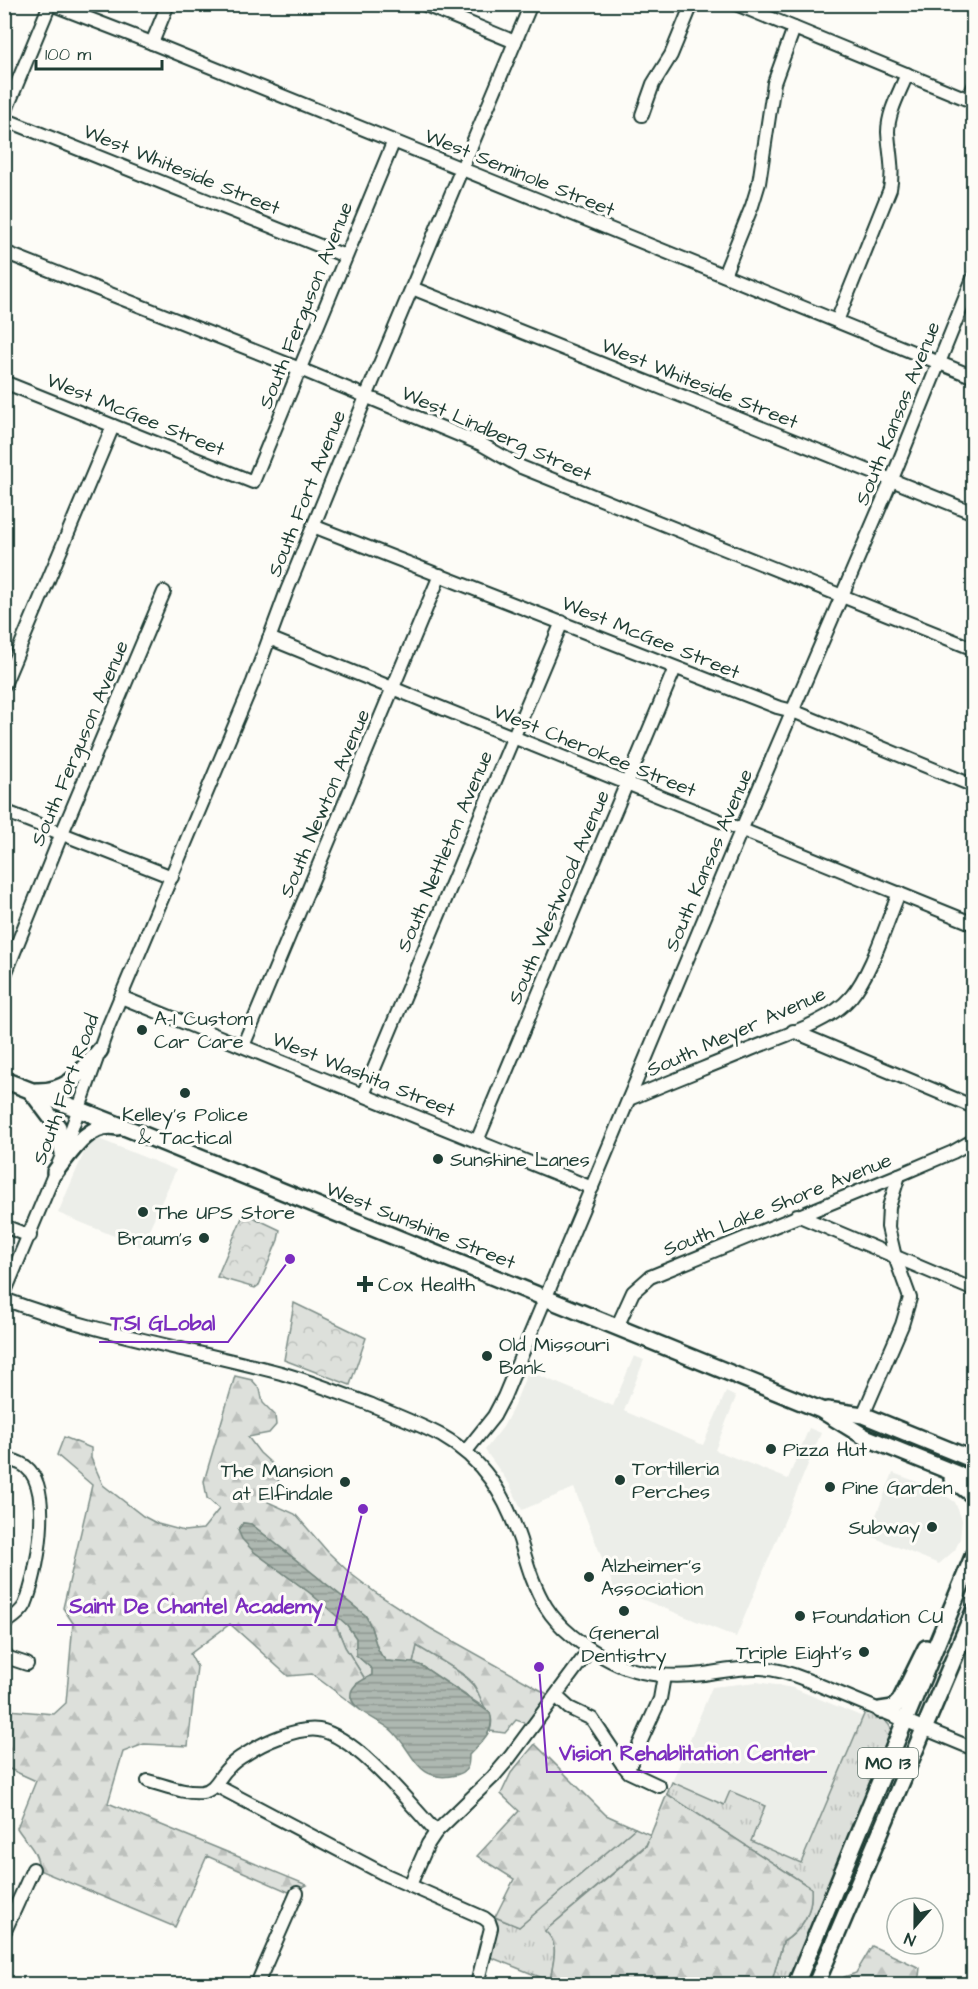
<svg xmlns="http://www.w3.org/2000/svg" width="978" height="1989" font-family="'Architects Daughter',sans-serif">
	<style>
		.built { fill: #eceee9 }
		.grass { fill: url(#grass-tufts); stroke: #7e8e88; stroke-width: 1.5 }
		.forest { fill: url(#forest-firs); stroke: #7e8e88; stroke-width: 1.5 }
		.park { fill: url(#park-crowns); stroke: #7e8e88; stroke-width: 1.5 }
		.water { fill: url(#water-rules); stroke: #75877f; stroke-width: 1.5 }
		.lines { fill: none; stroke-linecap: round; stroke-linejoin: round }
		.minor-casing { stroke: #1f3d34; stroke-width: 16 }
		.major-casing { stroke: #1f3d34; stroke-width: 20 }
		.minor { stroke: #fdfcf7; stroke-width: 12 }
		.major { stroke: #fdfcf7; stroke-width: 15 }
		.poi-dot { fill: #1f3d34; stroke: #fdfcf7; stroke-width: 2 }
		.labels { text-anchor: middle; stroke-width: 6; stroke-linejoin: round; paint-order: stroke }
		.shield { fill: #fdfcf7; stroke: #62766e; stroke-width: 1.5 }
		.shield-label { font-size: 18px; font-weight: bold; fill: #1f3d34 }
		.street-label { font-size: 20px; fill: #1f3d34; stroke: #fdfcf7 }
		.poi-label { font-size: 20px; fill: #1f3d34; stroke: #fdfcf7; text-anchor: start }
		.leader { fill: none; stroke: #7b2cbf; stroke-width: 2 }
		.callout-dot { fill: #7b2cbf; stroke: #fdfcf7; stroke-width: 2 }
		.callout-label { font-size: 21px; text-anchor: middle; font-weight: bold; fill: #7b2cbf; stroke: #fdfcf7; stroke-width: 6; stroke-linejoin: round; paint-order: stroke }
	</style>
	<defs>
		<pattern id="grass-tufts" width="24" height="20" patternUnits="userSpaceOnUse" patternTransform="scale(1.5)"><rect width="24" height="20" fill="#dde0db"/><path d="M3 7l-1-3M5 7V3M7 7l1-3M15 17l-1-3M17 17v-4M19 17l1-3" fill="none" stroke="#bdc1bd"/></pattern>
		<pattern id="forest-firs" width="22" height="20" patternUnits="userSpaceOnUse" patternTransform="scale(1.5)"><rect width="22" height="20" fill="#dde0db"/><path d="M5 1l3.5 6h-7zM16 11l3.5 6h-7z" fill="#bdc1bd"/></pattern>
		<pattern id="park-crowns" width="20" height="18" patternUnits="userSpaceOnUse" patternTransform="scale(1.5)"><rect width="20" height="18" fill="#dde0db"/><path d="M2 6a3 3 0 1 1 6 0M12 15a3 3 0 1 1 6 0" fill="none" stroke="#bdc1bd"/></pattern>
		<pattern id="water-rules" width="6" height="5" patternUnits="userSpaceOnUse" patternTransform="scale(1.5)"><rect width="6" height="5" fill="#aeb8b1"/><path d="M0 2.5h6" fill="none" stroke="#8d9791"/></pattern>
	</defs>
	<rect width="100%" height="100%" fill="#fdfcf7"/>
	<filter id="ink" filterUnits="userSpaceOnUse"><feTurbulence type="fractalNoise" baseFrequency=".0167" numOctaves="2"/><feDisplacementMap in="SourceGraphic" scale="12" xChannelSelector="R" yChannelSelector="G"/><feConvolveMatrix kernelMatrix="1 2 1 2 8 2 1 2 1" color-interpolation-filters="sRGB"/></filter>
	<g filter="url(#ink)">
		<g class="built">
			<polygon points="99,1139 176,1170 141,1247 58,1213 86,1148"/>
			<polygon points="634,1356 644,1360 624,1411 703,1445 726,1392 736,1397 715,1450 788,1479 809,1428 821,1433 736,1637 614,1588 574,1488 522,1510 510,1485 485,1450 503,1427 514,1406 528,1371 613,1406"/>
			<polygon points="893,1473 934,1488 955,1502 962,1520 960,1539 955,1550 939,1564 868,1535"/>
			<polygon points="757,1682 793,1688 863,1717 801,1863 751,1841 765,1806 724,1805 672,1782 712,1687"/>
		</g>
		<g class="grass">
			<polygon points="339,1617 347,1625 356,1638 356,1655 372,1669 372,1675 365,1679 345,1647 336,1625"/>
			<path d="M 417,1645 C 442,1662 477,1676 485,1708 L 422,1666 L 413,1663 Z"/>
			<path d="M 865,1712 C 878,1717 893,1720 892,1737 L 790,1984 L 771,1984 L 783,1942 C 803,1929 813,1912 811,1888 L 667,1794 L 672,1782 L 724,1805 L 730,1791 L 765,1806 L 751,1841 L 801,1863 Z"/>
			<path d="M 635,1828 L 651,1835 L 646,1845 L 545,1931 C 562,1945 551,1966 550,1984 L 549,1984 L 550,1981 L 490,1957 L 498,1925 L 495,1917 L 519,1927 Z"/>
		</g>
		<g class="forest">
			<path d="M 235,1376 L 252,1380 L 260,1389 L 263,1403 L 275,1415 L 276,1425 L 269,1433 L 248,1437 L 260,1453 L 282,1473 L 268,1502 L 295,1514 L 328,1552 L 351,1574 L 376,1593 L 430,1628 L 551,1696 L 528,1724 L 516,1720 L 505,1733 L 490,1731 C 493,1721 492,1717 486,1709 C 480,1700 478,1688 470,1680 C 455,1667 434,1657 417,1646 L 413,1663 L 386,1661 C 373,1649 375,1629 365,1615 L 251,1524 L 243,1523 L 253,1551 L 310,1593 L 339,1617 L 336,1625 L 345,1647 L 365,1679 L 356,1684 L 351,1697 L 355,1706 L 312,1674 L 288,1676 L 230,1624 L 190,1654 L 197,1667 L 188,1746 L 144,1744 L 123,1752 L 108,1803 L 307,1885 L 291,1893 L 207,1856 L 175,1927 L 39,1870 C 38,1850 27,1844 17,1828 L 36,1781 L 5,1767 L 4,1708 L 8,1710 L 54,1714 L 66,1703 L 73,1623 L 63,1608 L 92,1485 L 57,1455 L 64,1437 L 91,1448 L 91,1458 L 103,1485 L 143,1516 L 158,1524 L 184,1531 L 203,1529 L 219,1509 L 207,1498 L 204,1481 Z"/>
			<polygon points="535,1744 606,1815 635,1828 519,1927 495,1917 514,1879 477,1856 519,1811 501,1794 511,1773"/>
			<path d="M 667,1794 L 811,1888 C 813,1912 803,1929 783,1942 L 771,1984 L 550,1984 C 551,1965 562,1945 545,1931 L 646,1846 Z"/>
			<polygon points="872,1946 920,1968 918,1984 840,1984 844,1977 856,1973"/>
		</g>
		<g class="park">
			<polygon points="244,1213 280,1230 278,1240 259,1285 255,1288 217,1277"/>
			<polygon points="294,1303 366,1338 350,1385 284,1360"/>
		</g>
		<path class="water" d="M 243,1523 L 251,1524 L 365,1615 C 375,1629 373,1649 386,1661 L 413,1663 L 422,1666 L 490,1713 C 496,1731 481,1742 469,1755 C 469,1766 468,1772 456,1775 C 415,1785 414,1749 390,1729 C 379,1720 354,1712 351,1697 C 349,1685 364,1680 372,1675 L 372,1669 L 356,1655 L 356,1638 L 347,1625 L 310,1593 L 253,1551 L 242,1539 L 238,1530 Z"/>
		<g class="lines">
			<g class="minor-casing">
				<g id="minor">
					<polyline points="51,4 152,43 974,377"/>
					<polyline points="423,4 515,42"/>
					<polyline points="736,4 974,102"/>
					<polyline points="152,43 168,4"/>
					<polyline points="968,99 974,86"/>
					<polyline points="4,115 50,4"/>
					<polyline points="642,115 653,84 671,55 692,4"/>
					<polyline points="4,119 345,256"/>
					<polyline points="4,252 300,369 481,444 521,467 974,649"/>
					<polyline points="724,275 752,206 759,183 774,83 794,28"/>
					<polyline points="412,288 974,513"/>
					<path d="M 837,321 L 890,189 C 894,169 889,152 888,132 C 888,112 900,92 907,74"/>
					<polyline points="4,382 253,482 393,143"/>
					<polyline points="313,526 777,707 793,711 974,786"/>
					<polyline points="269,638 974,924"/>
					<polyline points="4,685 113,426"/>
					<polyline points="4,811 172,877"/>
					<polyline points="4,977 62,833 164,592"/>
					<polyline points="121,997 592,1188"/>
					<polyline points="793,1031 974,1107"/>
					<polyline points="243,1046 440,575"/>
					<polyline points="363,1095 562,622"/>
					<path d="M 629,1099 C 669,1082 710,1066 751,1049 C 782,1036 829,1023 851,997 C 872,972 886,924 899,893"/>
					<polyline points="477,1141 675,668"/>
					<polyline points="797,1215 974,1290"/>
					<polyline points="4,1226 30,1236"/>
					<polyline points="4,1294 63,1153 108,1027 253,682 286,593 366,397 531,4"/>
					<path d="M 4,1299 C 93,1333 190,1349 281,1373 C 312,1382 342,1394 372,1405 C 395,1415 419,1424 442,1436 C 483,1459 505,1495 520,1540 C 527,1563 533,1586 546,1607 C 561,1631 586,1648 611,1661 C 640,1676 672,1678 704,1674 C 723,1671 742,1667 761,1668 C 777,1669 792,1674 807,1680 L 974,1749"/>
					<polyline points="617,1327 633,1292 650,1277 899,1175 953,1152 974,1140"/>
					<polyline points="863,1415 902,1325 910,1298 895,1257 888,1227 889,1207 899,1175"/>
					<polyline points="466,1451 494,1416 504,1397 737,840 892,479 974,276"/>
					<path d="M 4,1458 C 11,1460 21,1462 26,1467 C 54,1489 37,1576 25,1605 C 21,1613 11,1619 4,1624"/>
					<polyline points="4,1653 9,1658 27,1664"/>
					<polyline points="556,1696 569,1708 592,1719 623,1765 630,1765 660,1699 664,1676"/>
					<polyline points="623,1765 629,1772 659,1786"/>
					<path d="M 148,1781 C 164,1785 185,1794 202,1792 C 216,1790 219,1776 228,1768 C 233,1762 239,1758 246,1754 C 264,1742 298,1727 319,1730 C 356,1736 410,1804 436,1832"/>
					<polyline points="215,1785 386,1875 484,1918 489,1922 491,1928 477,1984"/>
					<polyline points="410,1885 428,1844 436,1832 493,1777 510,1757 590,1649"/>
					<polyline points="4,1933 33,1869"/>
					<polyline points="257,1984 297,1893"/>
				</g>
			</g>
			<g class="major-casing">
				<g id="major">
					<polyline points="4,1080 134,1131 821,1410 865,1437 974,1481"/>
					<polyline points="31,1091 58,1127 63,1153"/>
					<path d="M 36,1091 C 69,1092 80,1073 100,1050"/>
					<path d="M 55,1172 C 70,1153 89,1121 117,1127"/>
					<polyline points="827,1410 863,1415 974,1460"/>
					<polyline points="952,1479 974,1496"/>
					<polyline points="880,1710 893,1708 900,1701 926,1648"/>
					<polyline points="796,1984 974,1554"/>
					<polyline points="816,1984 974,1611"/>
				</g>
			</g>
			<use href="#minor" class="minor"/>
			<use href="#major" class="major"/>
		</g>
	</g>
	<g class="poi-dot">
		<circle cx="142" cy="1030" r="6"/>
		<circle cx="185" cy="1093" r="6"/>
		<circle cx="438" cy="1159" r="6"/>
		<circle cx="143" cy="1212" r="6"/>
		<circle cx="204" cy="1238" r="6"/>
		<path d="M362 1275h6v6h6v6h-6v6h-6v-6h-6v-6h6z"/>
		<circle cx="487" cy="1356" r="6"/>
		<circle cx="771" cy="1449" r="6"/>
		<circle cx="620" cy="1480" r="6"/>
		<circle cx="345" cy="1482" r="6"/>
		<circle cx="830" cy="1487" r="6"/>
		<circle cx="932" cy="1527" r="6"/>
		<circle cx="589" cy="1577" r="6"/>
		<circle cx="624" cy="1611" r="6"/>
		<circle cx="800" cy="1616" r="6"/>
		<circle cx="864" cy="1652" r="6"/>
	</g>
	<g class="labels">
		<rect class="shield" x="858" y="1748" width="60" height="30" rx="4.5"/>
		<g class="shield-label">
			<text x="888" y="1769">MO 13</text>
		</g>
		<g class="street-label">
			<text transform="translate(182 169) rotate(22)" y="7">West Whiteside Street</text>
			<text transform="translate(520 172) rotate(22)" y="7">West Seminole Street</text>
			<text transform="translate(305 305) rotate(-68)" y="7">South Ferguson Avenue</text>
			<text transform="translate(700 383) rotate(22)" y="7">West Whiteside Street</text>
			<text transform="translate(897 413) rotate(-68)" y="7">South Kansas Avenue</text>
			<text transform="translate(136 414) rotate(22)" y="7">West McGee Street</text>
			<text transform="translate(497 433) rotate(24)" y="7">West Lindberg Street</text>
			<text transform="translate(306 493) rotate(-68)" y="7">South Fort Avenue</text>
			<text transform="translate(651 637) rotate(22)" y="7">West McGee Street</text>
			<text transform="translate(79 743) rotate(-67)" y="7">South Ferguson Avenue</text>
			<text transform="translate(595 750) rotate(22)" y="7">West Cherokee Street</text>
			<text transform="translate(324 803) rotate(-67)" y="7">South Newton Avenue</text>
			<text transform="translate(444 851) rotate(-67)" y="7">South Nettleton Avenue</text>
			<text transform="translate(708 860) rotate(-67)" y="7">South Kansas Avenue</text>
			<text transform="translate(558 897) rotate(-67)" y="7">South Westwood Avenue</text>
			<text transform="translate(736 1031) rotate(-24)" y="7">South Meyer Avenue</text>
			<text transform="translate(364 1074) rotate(22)" y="7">West Washita Street</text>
			<text transform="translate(65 1089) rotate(-70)" y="7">South Fort Road</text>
			<text transform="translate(777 1204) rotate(-22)" y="7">South Lake Shore Avenue</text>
			<text transform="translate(421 1225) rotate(22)" y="7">West Sunshine Street</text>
		</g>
		<g class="poi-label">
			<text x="154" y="1025">A-1 Custom<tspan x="154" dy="23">Car Care</tspan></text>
			<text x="185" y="1121" text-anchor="middle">Kelley's Police<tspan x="185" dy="23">&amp; Tactical</tspan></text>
			<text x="450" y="1166">Sunshine Lanes</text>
			<text x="155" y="1219">The UPS Store</text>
			<text x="192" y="1245" text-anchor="end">Braum's</text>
			<text x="378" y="1291">Cox Health</text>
			<text x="499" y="1351">Old Missouri<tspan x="499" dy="23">Bank</tspan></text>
			<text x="783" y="1456">Pizza Hut</text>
			<text x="632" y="1475">Tortilleria<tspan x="632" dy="23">Perches</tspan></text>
			<text x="333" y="1477" text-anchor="end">The Mansion<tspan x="333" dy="23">at Elfindale</tspan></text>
			<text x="842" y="1494">Pine Garden</text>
			<text x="920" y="1534" text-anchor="end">Subway</text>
			<text x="601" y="1572">Alzheimer's<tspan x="601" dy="23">Association</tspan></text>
			<text x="812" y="1623">Foundation CU</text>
			<text x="624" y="1639" text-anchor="middle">General<tspan x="624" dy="23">Dentistry</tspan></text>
			<text x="852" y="1659" text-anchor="end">Triple Eight's</text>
		</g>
	</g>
	<path class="leader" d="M290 1259L228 1342H99M363 1509L335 1625H57M539 1667L547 1772H827"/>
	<g class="callout-dot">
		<circle cx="290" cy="1259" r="6"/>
		<circle cx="363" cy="1509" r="6"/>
		<circle cx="539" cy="1667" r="6"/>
	</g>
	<g class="callout-label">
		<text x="163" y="1330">TSI GLobal</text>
		<text x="196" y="1613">Saint De Chantel Academy</text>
		<text x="687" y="1760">Vision Rehablitation Center</text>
	</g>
	<rect width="978" height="1989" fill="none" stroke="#fdfcf7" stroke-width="24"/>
	<rect x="12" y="12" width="954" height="1965" fill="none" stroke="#1f3d34" stroke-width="2" filter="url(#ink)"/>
	<g transform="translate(915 1926) rotate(201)"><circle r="28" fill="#fdfcf7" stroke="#a4b0a9" stroke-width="1.5"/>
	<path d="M0-4.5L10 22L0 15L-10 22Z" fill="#1f3d34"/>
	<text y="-9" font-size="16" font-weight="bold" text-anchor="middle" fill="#1f3d34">N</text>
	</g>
	<path d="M36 60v9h126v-9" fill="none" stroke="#1f3d34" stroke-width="3"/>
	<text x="45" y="60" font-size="18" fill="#1f3d34" stroke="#fdfcf7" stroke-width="4.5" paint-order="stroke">100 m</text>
</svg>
